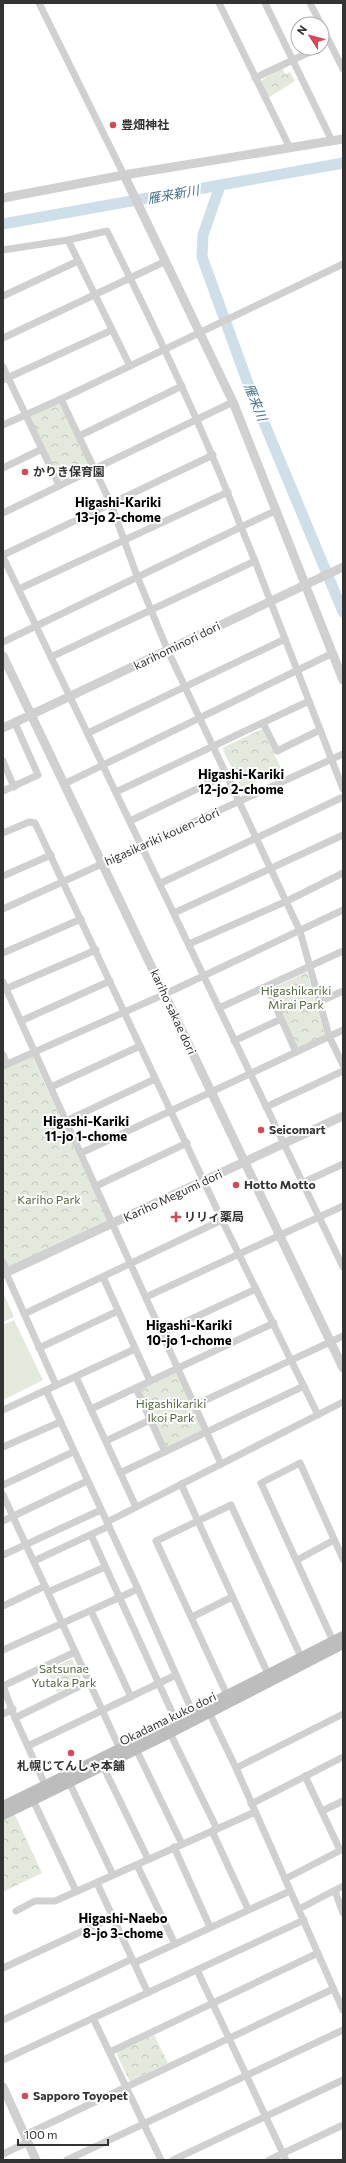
<svg xmlns="http://www.w3.org/2000/svg" width="346" height="2163" font-family="Commissioner,'Noto Sans JP',sans-serif">
	<style>
		.park { fill: url(#park-crowns) }
		.garden { fill: #e3e9dd }
		.lines { fill: none; stroke-linecap: round; stroke-linejoin: round }
		.river { stroke: #cedfe9; stroke-width: 11 }
		.minor { stroke: #d0d0d0; stroke-width: 7 }
		.tertiary { stroke: #d0d0d0; stroke-width: 9 }
		.secondary { stroke: #bdbdbd; stroke-width: 10 }
		.poi-dot { fill: #d74754; stroke: #fff; stroke-width: 1.5 }
		.labels { text-anchor: middle; stroke-width: 4; stroke-linejoin: round; paint-order: stroke }
		.poi-label { font-size: 12px; font-weight: bold; fill: #333; stroke: #fff; text-anchor: start }
		.street-label { font-size: 12px; fill: #333; stroke: #fff }
		.park-label { font-size: 12px; fill: #566b43; stroke: #fff }
		.water-label { font-size: 13px; font-style: italic; fill: #46748f; stroke: #fff }
		.neighbourhood-label { font-size: 13px; font-weight: bold; fill: #000; stroke: #fff }
	</style>
	<defs>
		<pattern id="park-crowns" width="20" height="18" patternUnits="userSpaceOnUse"><rect width="20" height="18" fill="#e3e9dd"/><path d="M2 6a3 3 0 1 1 6 0M12 15a3 3 0 1 1 6 0" fill="none" stroke="#c3c8be"/></pattern>
	</defs>
	<rect width="100%" height="100%" fill="#fff"/>
	<g class="park">
		<polygon points="282,68 285,74 290,72 295,81 268,98 259,82"/>
		<polygon points="59,403 90,467 60,481 30,417"/>
		<polygon points="262,729 282,770 242,789 222,748"/>
		<polygon points="307,972 325,1035 297,1048 271,989"/>
		<polygon points="32,1056 109,1223 5,1272 3,1261 3,1069"/>
		<polygon points="176,1373 203,1431 166,1448 139,1390"/>
		<polygon points="72,1659 82,1681 57,1692 47,1670"/>
		<polygon points="15,1815 42,1873 3,1892 3,1821"/>
		<polygon points="154,2035 168,2063 131,2081 129,2080 117,2055 118,2052"/>
	</g>
	<g class="garden">
		<polygon points="3,1292 14,1317 3,1322"/>
		<polygon points="14,1320 43,1380 3,1400 3,1325"/>
	</g>
	<g class="lines">
		<g class="river">
			<polyline points="220,186 203,235 202,257 250,389 343,612"/>
			<polyline points="3,224 343,163"/>
		</g>
		<g class="minor">
			<polyline points="39,3 124,175"/>
			<polyline points="219,3 290,148"/>
			<polyline points="265,3 332,141"/>
			<polyline points="310,3 321,24"/>
			<polyline points="322,27 343,69"/>
			<polyline points="255,78 318,48"/>
			<polyline points="68,240 130,366"/>
			<path d="M 3,250 L 68,240 L 107,231 C 155,328 202,425 241,527 L 3,642"/>
			<polyline points="3,296 78,261"/>
			<polyline points="3,338 166,261"/>
			<polyline points="3,367 59,485"/>
			<polyline points="3,380 112,330"/>
			<polyline points="61,399 343,264"/>
			<polyline points="3,425 61,399 111,504 137,576 168,651 300,931 329,1036 343,1065"/>
			<polyline points="79,436 182,386"/>
			<polyline points="3,468 42,449"/>
			<polyline points="3,513 233,402"/>
			<polyline points="3,555 213,455"/>
			<polyline points="3,557 343,1267"/>
			<polyline points="255,561 241,527 277,510"/>
			<polyline points="19,589 228,492"/>
			<polyline points="51,657 255,561 343,789"/>
			<polyline points="263,723 277,751 320,730"/>
			<polyline points="88,733 285,639"/>
			<polyline points="3,761 14,787"/>
			<polyline points="64,784 333,653"/>
			<polyline points="3,791 38,775 15,723"/>
			<polyline points="116,792 309,701"/>
			<polyline points="130,821 228,774"/>
			<polyline points="3,833 29,822 35,823 36,825 222,1220 318,1415"/>
			<polyline points="3,876 51,855"/>
			<polyline points="161,883 343,797"/>
			<polyline points="3,909 343,754"/>
			<polyline points="174,913 343,835"/>
			<polyline points="189,944 287,901 343,873"/>
			<polyline points="3,953 81,919"/>
			<polyline points="3,982 221,1464"/>
			<polyline points="267,987 296,1052"/>
			<polyline points="3,990 96,950"/>
			<polyline points="319,1002 343,991"/>
			<polyline points="219,1008 343,951"/>
			<polyline points="21,1021 110,981"/>
			<polyline points="234,1041 281,1019"/>
			<polyline points="3,1055 7,1064"/>
			<polyline points="3,1066 165,994 343,910"/>
			<polyline points="51,1087 140,1046"/>
			<polyline points="266,1107 343,1071"/>
			<polyline points="66,1121 155,1079"/>
			<polyline points="81,1153 343,1030"/>
			<polyline points="302,1183 343,1164"/>
			<polyline points="96,1186 187,1143"/>
			<polyline points="3,1262 6,1273 56,1385"/>
			<polyline points="103,1277 150,1381"/>
			<polyline points="146,1297 343,1206"/>
			<polyline points="24,1314 222,1220"/>
			<polyline points="161,1333 256,1289"/>
			<polyline points="39,1348 118,1311"/>
			<polyline points="76,1377 136,1507"/>
			<polyline points="136,1388 165,1452"/>
			<polyline points="46,1390 138,1589 193,1713"/>
			<polyline points="195,1405 343,1336"/>
			<polyline points="91,1409 274,1323"/>
			<polyline points="3,1410 135,1349"/>
			<polyline points="106,1441 150,1420"/>
			<polyline points="3,1447 60,1422"/>
			<polyline points="120,1473 304,1386"/>
			<polyline points="181,1484 268,1674"/>
			<polyline points="3,1485 73,1452"/>
			<polyline points="3,1495 120,1749"/>
			<polyline points="3,1521 87,1481"/>
			<polyline points="107,1522 343,1402"/>
			<polyline points="91,1535 176,1721"/>
			<polyline points="3,1555 101,1510"/>
			<polyline points="297,1560 334,1540"/>
			<polyline points="34,1561 109,1526"/>
			<polyline points="48,1592 105,1567"/>
			<polyline points="3,1606 45,1586"/>
			<polyline points="91,1611 131,1697"/>
			<polyline points="192,1617 232,1597"/>
			<polyline points="333,1641 261,1483 300,1463 343,1559"/>
			<polyline points="3,1650 138,1589"/>
			<polyline points="3,1686 15,1718 47,1789"/>
			<polyline points="3,1686 75,1652"/>
			<polyline points="227,1695 156,1541 231,1505 301,1657"/>
			<polyline points="208,1710 236,1768 343,2010"/>
			<polyline points="3,1714 13,1709"/>
			<polyline points="15,1718 88,1682"/>
			<polyline points="170,1733 217,1829"/>
			<polyline points="28,1746 176,1675"/>
			<polyline points="136,1749 182,1844"/>
			<polyline points="103,1766 148,1859"/>
			<polyline points="236,1768 343,1714"/>
			<polyline points="305,1776 340,1850"/>
			<polyline points="69,1782 113,1875"/>
			<polyline points="33,1800 76,1891"/>
			<polyline points="251,1804 343,1757"/>
			<polyline points="322,1811 343,1801"/>
			<polyline points="212,1831 248,1909"/>
			<polyline points="174,1847 210,1927"/>
			<polyline points="137,1865 175,1944"/>
			<polyline points="285,1879 343,1849"/>
			<polyline points="97,1883 148,1993"/>
			<polyline points="335,1891 343,1913"/>
			<polyline points="299,1909 343,1886"/>
			<polyline points="16,1911 35,1901 55,1901 255,1812"/>
			<polyline points="134,1963 290,1891"/>
			<polyline points="3,1968 113,1917"/>
			<polyline points="197,1970 286,2160"/>
			<polyline points="93,2018 161,2160"/>
			<polyline points="3,2020 132,1959"/>
			<polyline points="110,2052 318,1953"/>
			<polyline points="3,2060 304,1920"/>
			<polyline points="25,2135 333,1989"/>
			<polyline points="3,2154 28,2142"/>
			<polyline points="67,2160 343,2030"/>
			<polyline points="173,2160 343,2080"/>
			<polyline points="269,2160 343,2125"/>
		</g>
		<g class="tertiary">
			<polyline points="124,175 233,402 343,680"/>
			<polyline points="3,198 124,175 343,139"/>
			<polyline points="3,656 343,1368"/>
			<polyline points="3,728 343,567"/>
			<polyline points="3,1274 343,1116"/>
			<polyline points="3,2087 36,2160"/>
		</g>
		<g class="secondary">
			<polyline points="3,1806 176,1721 343,1636"/>
			<polyline points="3,1815 170,1733 343,1644"/>
		</g>
	</g>
	<g class="poi-dot">
		<circle cx="113" cy="125" r="4"/>
		<circle cx="25" cy="472" r="4"/>
		<circle cx="261" cy="1130" r="4"/>
		<circle cx="236" cy="1185" r="4"/>
		<path d="M174 1211h4v4h4v4h-4v4h-4v-4h-4v-4h4z"/>
		<circle cx="71" cy="1753" r="4"/>
		<circle cx="25" cy="2096" r="4"/>
	</g>
	<g class="labels">
		<g class="poi-label">
			<text x="121" y="129">豊畑神社</text>
			<text x="33" y="476">かりき保育園</text>
			<text x="269" y="1134">Seicomart</text>
			<text x="244" y="1189">Hotto Motto</text>
			<text x="184" y="1221">リリィ薬局</text>
			<text x="71" y="1770" text-anchor="middle">札幌じてんしゃ本舗</text>
			<text x="33" y="2100">Sapporo Toyopet</text>
		</g>
		<g class="street-label">
			<text transform="translate(177 646) rotate(-26)" y="4">karihominori dori</text>
			<text transform="translate(162 837) rotate(-24)" y="4">higasikariki kouen-dori</text>
			<text transform="translate(173 1012) rotate(65)" y="4">kariho sakae dori</text>
			<text transform="translate(173 1196) rotate(-25)" y="4">Kariho Megumi dori</text>
			<text transform="translate(168 1719) rotate(-26)" y="4">Okadama kuko dori</text>
		</g>
		<g class="park-label">
			<text x="296" y="995">Higashikariki<tspan x="296" dy="14">Mirai Park</tspan></text>
			<text x="49" y="1204">Kariho Park</text>
			<text x="171" y="1408">Higashikariki<tspan x="171" dy="14">Ikoi Park</tspan></text>
			<text x="64" y="1673">Satsunae<tspan x="64" dy="14">Yutaka Park</tspan></text>
		</g>
		<g class="water-label">
			<text transform="translate(173 194) rotate(-10)" y="5">雁来新川</text>
			<text transform="translate(256 402) rotate(68)" y="5">雁来川</text>
		</g>
		<g class="neighbourhood-label">
			<text x="118" y="507">Higashi-Kariki<tspan x="118" dy="15">13-jo 2-chome</tspan></text>
			<text x="241" y="779">Higashi-Kariki<tspan x="241" dy="15">12-jo 2-chome</tspan></text>
			<text x="86" y="1126">Higashi-Kariki<tspan x="86" dy="15">11-jo 1-chome</tspan></text>
			<text x="189" y="1330">Higashi-Kariki<tspan x="189" dy="15">10-jo 1-chome</tspan></text>
			<text x="123" y="1923">Higashi-Naebo<tspan x="123" dy="15">8-jo 3-chome</tspan></text>
		</g>
	</g>
	<rect width="346" height="2163" fill="none" stroke="#333333" stroke-width="8"/>
	<g transform="translate(310 36) rotate(306)"><circle r="19" fill="#ffffff" stroke="#adadad"/>
	<path d="M0-3L7 15L0 10L-7 15Z" fill="#d74754"/>
	<text y="-6" font-size="11" font-weight="bold" text-anchor="middle" fill="#333333">N</text>
	</g>
	<path d="M18 2139v6h90v-6" fill="none" stroke="#333333" stroke-width="2"/>
	<text x="24" y="2139" font-size="12" fill="#333333" stroke="#ffffff" stroke-width="3" paint-order="stroke">100 m</text>
</svg>
